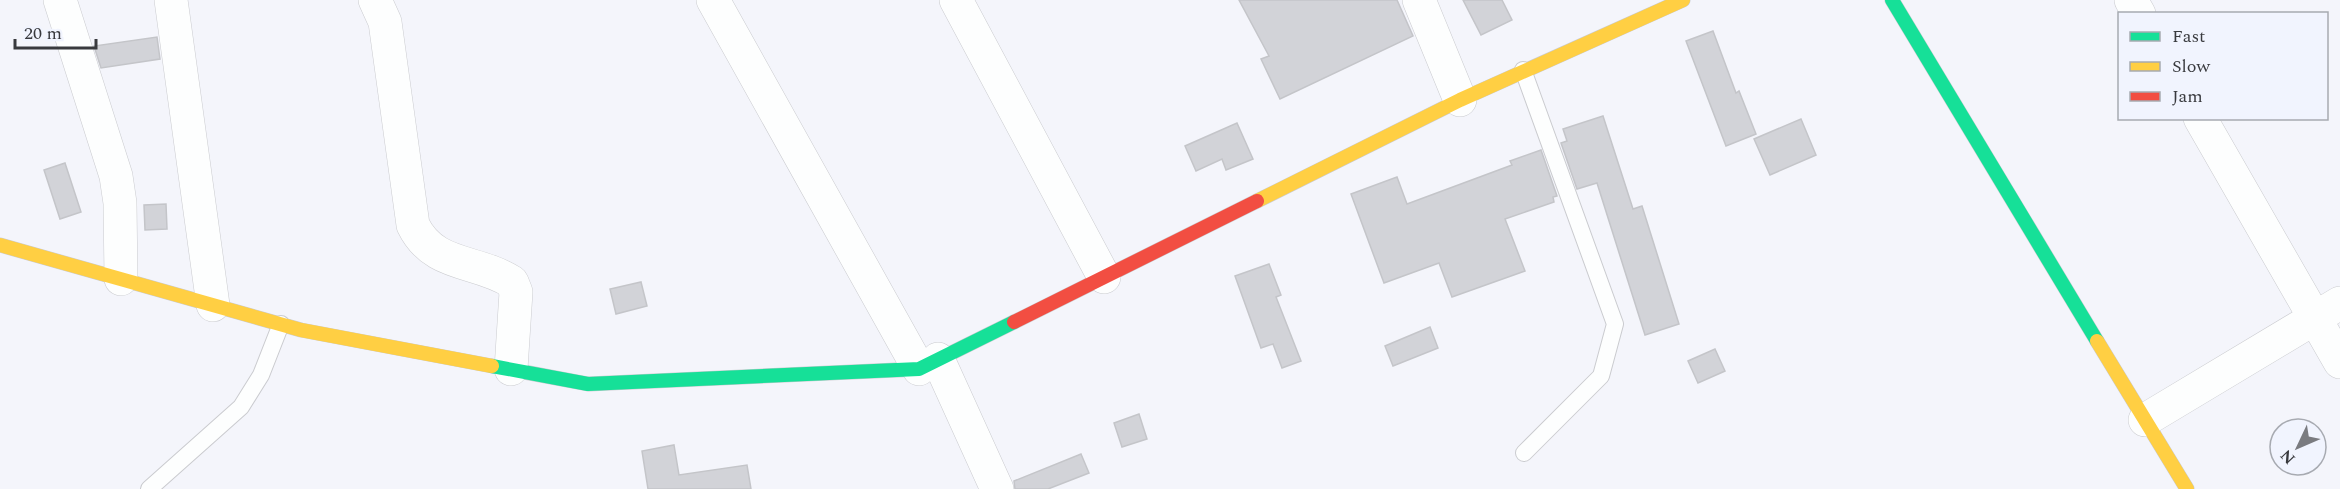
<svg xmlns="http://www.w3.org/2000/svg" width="2340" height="489" font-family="Spectral,serif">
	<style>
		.building { fill: #d2d3d8; stroke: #c4c5c9; stroke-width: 1.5 }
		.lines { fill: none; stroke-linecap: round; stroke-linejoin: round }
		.lane-casing { stroke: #cacbcf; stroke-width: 18 }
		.street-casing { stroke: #cacbcf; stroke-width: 34 }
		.fast-casing { stroke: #cacbcf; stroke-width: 15 }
		.slow-casing { stroke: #cacbcf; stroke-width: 15 }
		.jam-casing { stroke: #cacbcf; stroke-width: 15 }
		.lane { stroke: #fdfefe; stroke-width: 16 }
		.street { stroke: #fdfefe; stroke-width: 33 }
		.fast { stroke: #16e098; stroke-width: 14 }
		.slow { stroke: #ffcf43; stroke-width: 14 }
		.jam { stroke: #f24e42; stroke-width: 14 }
	</style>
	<rect width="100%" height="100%" fill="#f4f5fb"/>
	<g class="building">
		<polygon points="1239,0 1397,0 1413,36 1280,99 1261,59 1269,56"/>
		<polygon points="1463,0 1502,0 1512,20 1481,35"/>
		<polygon points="1713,31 1736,93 1739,91 1756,134 1726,146 1686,41"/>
		<polygon points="157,37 160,59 101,68 94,46"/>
		<polygon points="1603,116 1633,209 1642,206 1679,324 1645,335 1597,183 1577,189 1561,143 1567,141 1563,129"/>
		<polygon points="1801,119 1816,155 1770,175 1754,139"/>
		<polygon points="1237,123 1253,159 1226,170 1222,159 1196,171 1185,146"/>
		<polygon points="1541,150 1557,196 1553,197 1554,202 1505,219 1525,271 1452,297 1439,263 1384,283 1351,194 1397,177 1407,204 1512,165 1510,161"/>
		<polygon points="65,163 81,212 60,219 44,170"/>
		<polygon points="166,204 167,229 145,230 144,205"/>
		<polygon points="1269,264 1281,295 1276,297 1301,361 1282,368 1273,344 1261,348 1235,276"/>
		<polygon points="641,282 647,306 616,314 610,289"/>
		<polygon points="1430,327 1438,348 1393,366 1385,346"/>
		<polygon points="1715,349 1725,371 1698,383 1688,361"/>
		<polygon points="1139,414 1147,439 1122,447 1114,423"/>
		<polygon points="674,445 679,475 747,465 751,489 648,489 642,451"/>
		<polygon points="1081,454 1089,473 1048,489 1015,489 1014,481"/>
	</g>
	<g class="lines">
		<g class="lane-casing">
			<g id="lane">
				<polyline points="1523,70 1615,324 1601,376 1524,453"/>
				<polyline points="149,489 241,407 261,375 281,324"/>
			</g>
		</g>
		<g class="street-casing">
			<g id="street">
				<polyline points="60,0 116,176 120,203 121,279"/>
				<polyline points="171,0 213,305"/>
				<path d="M 375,0 L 385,22 L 413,225 C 434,268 476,259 512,282 L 516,292 L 511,369"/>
				<polyline points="713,0 919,369"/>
				<polyline points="956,0 1104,277"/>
				<polyline points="1419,0 1460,100"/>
				<polyline points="2131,0 2139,14"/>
				<polyline points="2200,118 2340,362"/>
				<polyline points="938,359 997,489"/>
				<polyline points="2145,420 2340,303"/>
			</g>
		</g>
		<g class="fast-casing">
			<g id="fast">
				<polyline points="1892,0 2097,341"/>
				<polyline points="492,366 588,384 919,369 1014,322"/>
			</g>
		</g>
		<g class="slow-casing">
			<g id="slow">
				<polyline points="1257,201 1460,100 1683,0"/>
				<polyline points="0,245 301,330 492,366"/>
				<polyline points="2097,341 2187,489"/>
			</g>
		</g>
		<g class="jam-casing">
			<polyline id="jam" points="1014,322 1257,201"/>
		</g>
		<use href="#lane" class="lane"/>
		<use href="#street" class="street"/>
		<use href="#fast" class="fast"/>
		<use href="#slow" class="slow"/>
		<use href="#jam" class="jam"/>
	</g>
	<rect x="2118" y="12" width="210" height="108" fill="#f1f4fe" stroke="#a7aab1" stroke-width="1.5"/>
	<rect x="2130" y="32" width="30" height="9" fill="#16e098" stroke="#a7aab1" stroke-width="1.5"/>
	<text x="2172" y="42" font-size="18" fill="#393a3e">Fast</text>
	<rect x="2130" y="62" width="30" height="9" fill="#ffcf43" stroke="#a7aab1" stroke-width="1.5"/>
	<text x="2172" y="72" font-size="18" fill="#393a3e">Slow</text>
	<rect x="2130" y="92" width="30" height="9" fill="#f24e42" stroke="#a7aab1" stroke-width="1.5"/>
	<text x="2172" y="102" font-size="18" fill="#393a3e">Jam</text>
	<g transform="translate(2298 447) rotate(226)"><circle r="28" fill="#f1f4fe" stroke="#a7aab1" stroke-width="1.5"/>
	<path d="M0-4.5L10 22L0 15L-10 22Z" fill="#7a7b80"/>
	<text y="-9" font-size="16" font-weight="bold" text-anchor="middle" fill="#393a3e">N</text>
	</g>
	<path d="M15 39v9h81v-9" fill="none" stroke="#393a3e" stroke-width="3"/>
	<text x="24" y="39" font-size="18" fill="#393a3e" stroke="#f1f4fe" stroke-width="4.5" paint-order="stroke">20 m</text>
</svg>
